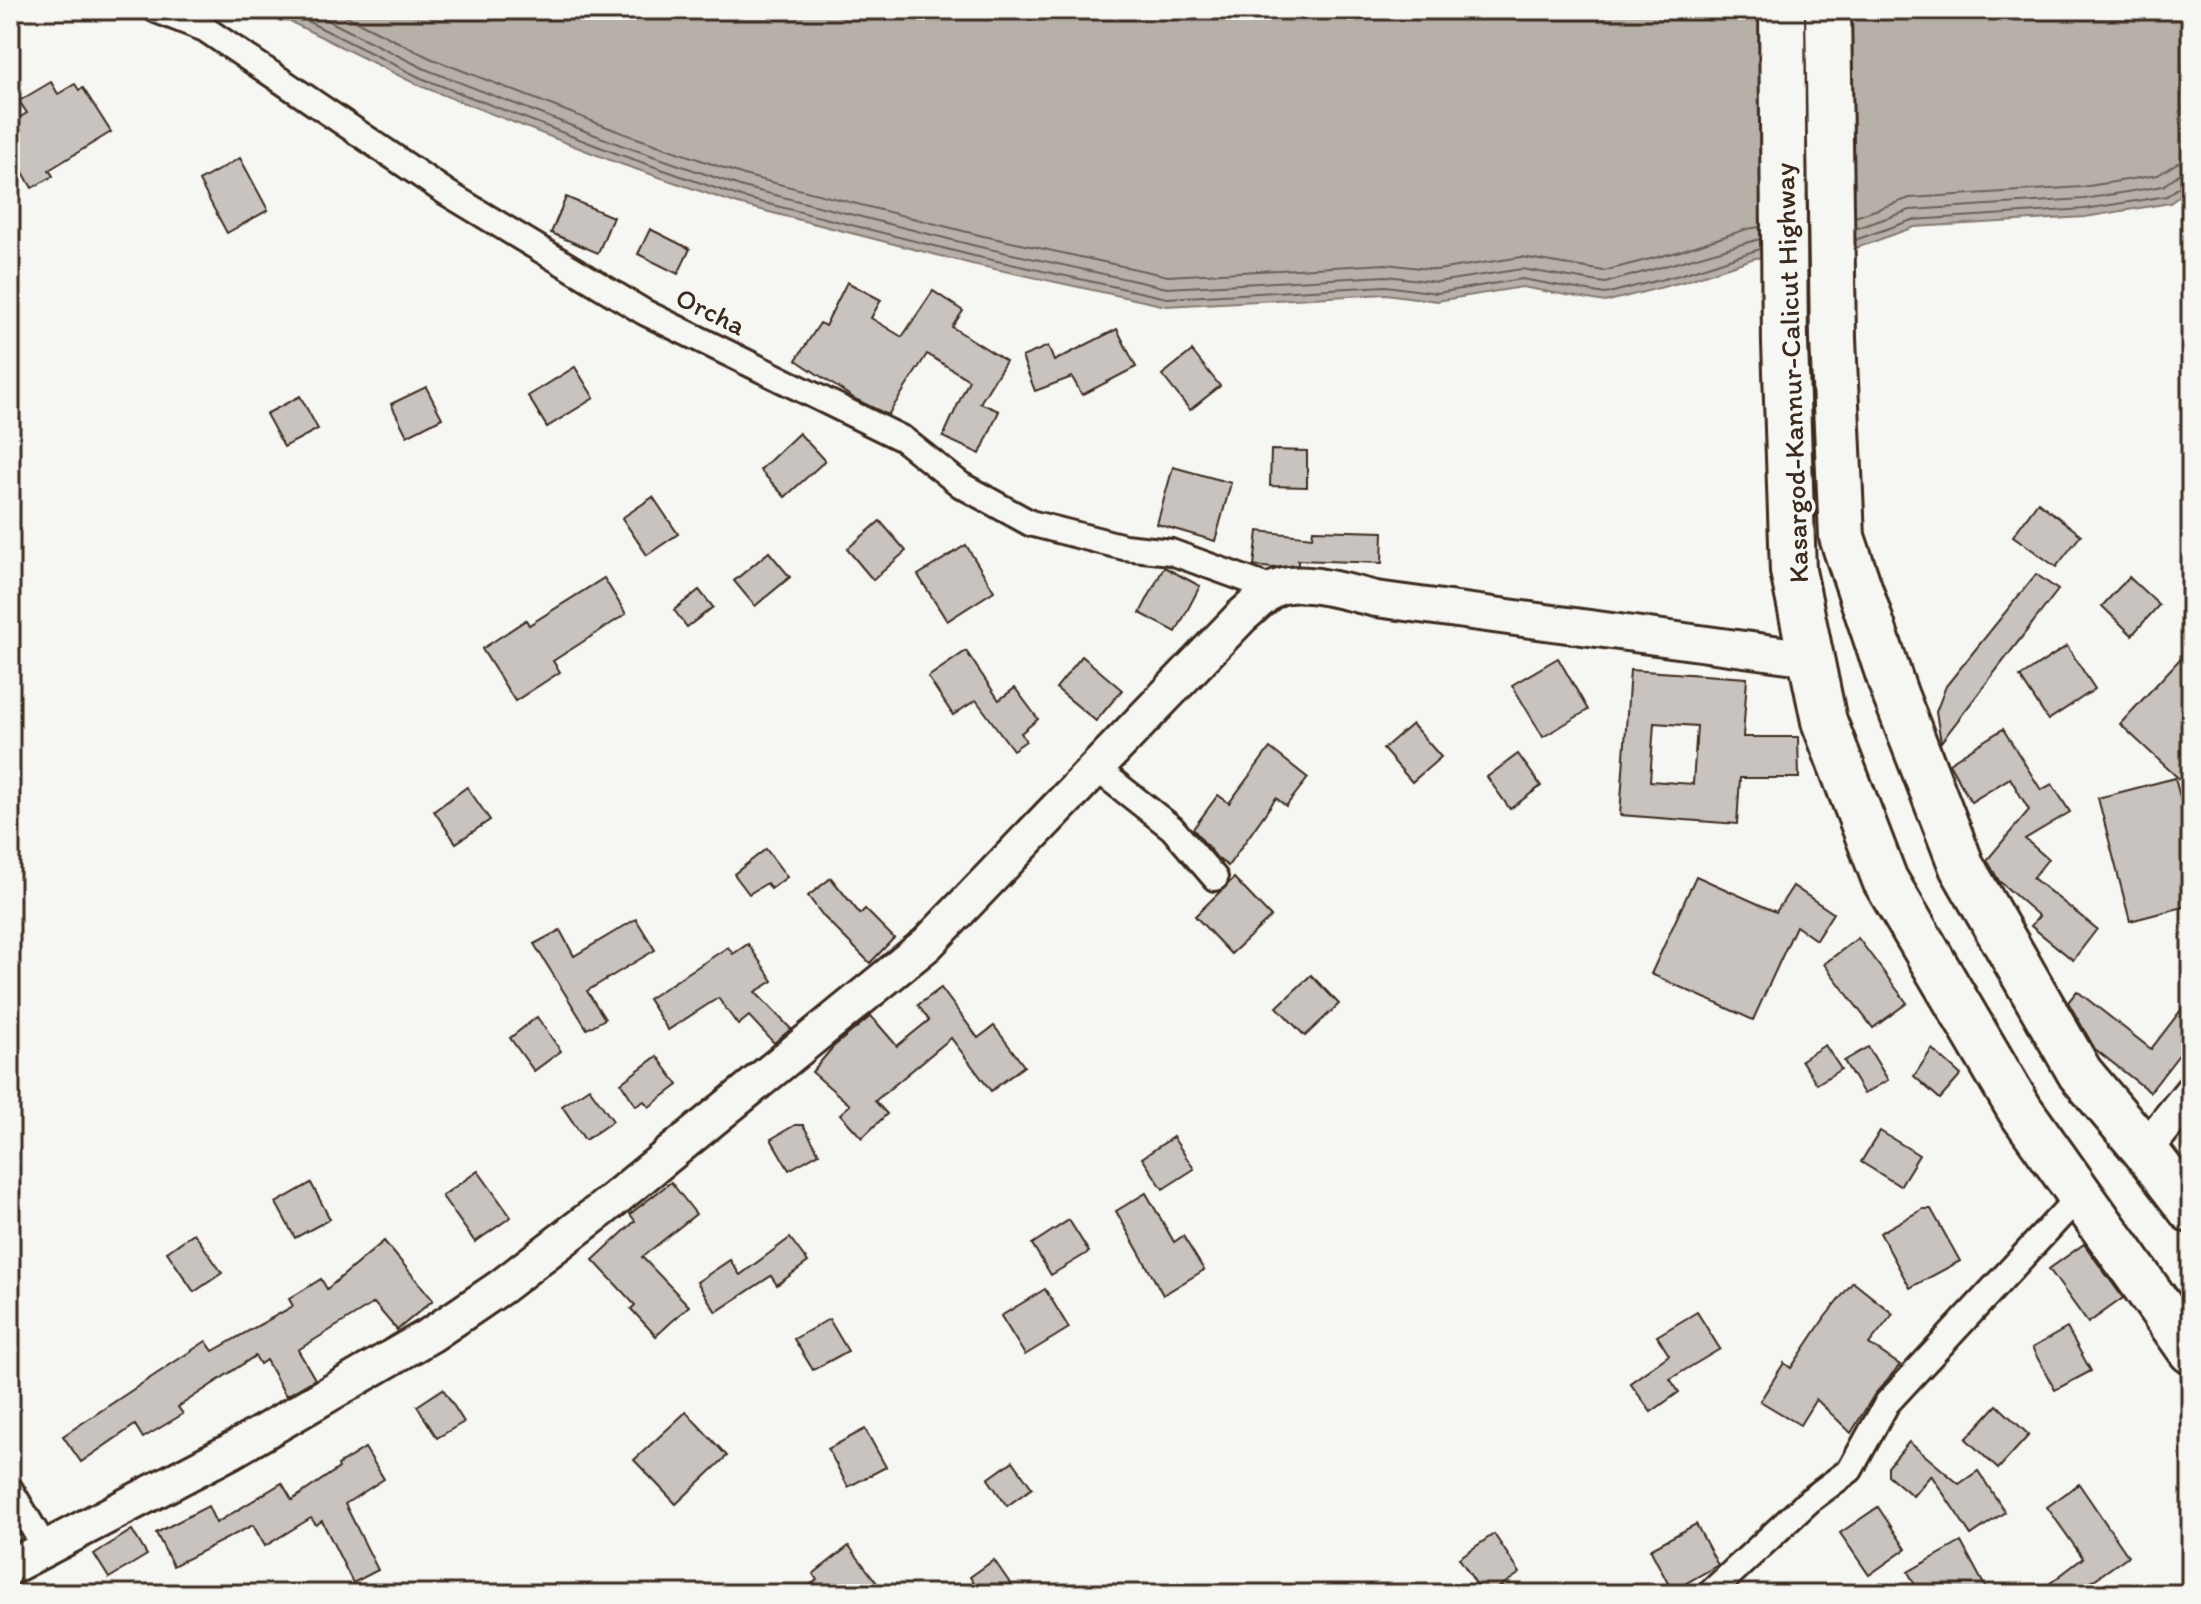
<svg xmlns="http://www.w3.org/2000/svg" width="2201" height="1604" font-family="Itim,sans-serif">
	<style>
		.water { fill: #b6b0a9; stroke: #857a71; stroke-width: 2 }
		.lines { fill: none; stroke-linecap: round; stroke-linejoin: round }
		.shore { stroke: #6c6056; stroke-width: 2 }
		.building { fill: #c8c3be; stroke: #3b2a1e; stroke-width: 2; fill-rule: evenodd }
		.street-casing { stroke: #3b2a1e; stroke-width: 30 }
		.secondary-casing { stroke: #3b2a1e; stroke-width: 40 }
		.highway-casing { stroke: #3b2a1e; stroke-width: 50 }
		.street { stroke: #f6f6f2; stroke-width: 24 }
		.secondary { stroke: #f6f6f2; stroke-width: 34 }
		.highway { stroke: #f6f6f2; stroke-width: 44 }
		.labels { text-anchor: middle; stroke-width: 7; stroke-linejoin: round; paint-order: stroke }
		.street-label { font-size: 28px; fill: #3b2a1e; stroke: #f6f6f2 }
	</style>
	<rect width="100%" height="100%" fill="#f6f6f2"/>
	<filter id="ink" filterUnits="userSpaceOnUse"><feTurbulence type="fractalNoise" baseFrequency=".0125" numOctaves="2"/><feDisplacementMap in="SourceGraphic" scale="16" xChannelSelector="R" yChannelSelector="G"/><feConvolveMatrix kernelMatrix="1 2 1 2 8 2 1 2 1" color-interpolation-filters="sRGB"/></filter>
	<g filter="url(#ink)">
		<polygon class="water" points="267,10 2191,10 2191,188 2170,203 2085,217 1914,227 1837,255 1755,258 1686,281 1605,302 1522,287 1437,301 1386,294 1166,306 972,264 738,204 615,162 418,85"/>
		<g class="lines">
			<g class="shore">
				<polyline points="285,10 421,78 618,154 741,197 974,256 1167,298 1386,286 1437,293 1522,279 1605,294 1683,274 1760,249"/>
				<polyline points="307,10 425,69 621,145 743,187 976,246 1167,288 1386,276 1437,282 1522,269 1605,283 1760,239"/>
				<polyline points="334,10 430,58 625,134 747,176 979,235 1168,276 1386,264 1437,270 1522,257 1604,271 1677,252 1747,229 1760,227"/>
				<polyline points="1855,217 1910,198 2082,187 2158,175 2177,163 2191,160"/>
				<polyline points="1855,229 1910,210 2084,199 2163,186 2179,174 2191,172"/>
				<polyline points="1855,240 1912,220 2085,209 2167,196 2184,183 2191,182"/>
			</g>
		</g>
		<g class="building">
			<polygon points="51,82 58,94 75,84 79,90 83,88 111,132 49,170 53,176 32,188 15,158 20,155 10,138 10,123 27,113 19,101"/>
			<polygon points="240,158 268,210 227,233 199,181"/>
			<polygon points="566,197 613,217 598,253 551,233"/>
			<polygon points="650,229 690,249 678,274 638,254"/>
			<polygon points="847,282 881,300 871,318 902,337 933,291 963,311 952,327 1006,361 980,403 999,411 980,454 943,437 969,380 927,354 888,415 855,399 796,360 820,323 825,326"/>
			<polygon points="1117,329 1136,367 1082,395 1072,377 1035,391 1022,357 1048,346 1054,361"/>
			<polygon points="1192,351 1220,386 1190,410 1162,375"/>
			<polygon points="575,367 594,398 547,427 528,396"/>
			<polygon points="426,387 442,418 407,436 391,404"/>
			<polygon points="300,396 318,429 284,447 266,414"/>
			<polygon points="799,433 825,461 785,497 760,470"/>
			<polygon points="1271,450 1307,451 1307,487 1270,486"/>
			<polygon points="1173,467 1231,483 1215,541 1157,524"/>
			<polygon points="653,497 678,534 647,555 622,518"/>
			<polygon points="2038,502 2081,535 2056,567 2013,536"/>
			<polygon points="880,521 906,551 873,580 847,549"/>
			<polygon points="1313,530 1383,532 1382,563 1298,560 1298,565 1273,568 1254,566 1258,531 1312,537"/>
			<polygon points="966,545 994,591 947,621 918,575"/>
			<polygon points="769,552 790,577 755,606 734,581"/>
			<polygon points="1164,567 1200,586 1176,632 1140,613"/>
			<polygon points="2036,574 2058,590 1941,742 1936,712 1946,686"/>
			<polygon points="2129,577 2159,605 2132,635 2102,606"/>
			<polygon points="604,578 626,614 553,661 560,672 515,701 482,649 526,620 529,625"/>
			<polygon points="699,590 713,607 687,627 674,610"/>
			<polygon points="2067,646 2095,689 2048,720 2020,677"/>
			<polygon points="2191,647 2191,790 2120,724"/>
			<polygon points="966,651 999,700 1015,688 1038,719 1021,733 1026,741 1013,750 976,700 953,715 928,677"/>
			<polygon points="1082,656 1122,690 1096,721 1056,688"/>
			<polygon points="1558,658 1588,710 1543,737 1512,685"/>
			<path d="M 1630,670 L 1747,678 L 1743,737 L 1798,737 L 1799,778 L 1740,778 L 1737,824 L 1620,815 ZM 1654,723 L 1697,726 L 1693,784 L 1650,781 Z"/>
			<polygon points="1412,724 1441,757 1412,782 1383,749"/>
			<polygon points="2003,729 2041,790 2052,784 2070,812 2025,839 2048,859 2033,878 2097,929 2073,960 2031,926 2039,916 1999,881 1987,860 2029,810 2010,778 1971,802 1949,763"/>
			<polygon points="1270,748 1308,778 1286,806 1276,798 1228,866 1217,858 1193,829 1218,795 1229,803"/>
			<polygon points="1518,754 1541,786 1510,809 1487,777"/>
			<polygon points="2175,778 2191,840 2191,905 2130,921 2098,798"/>
			<polygon points="467,787 490,820 456,843 434,811"/>
			<polygon points="766,849 787,877 771,889 767,883 749,894 734,874"/>
			<polygon points="1696,876 1776,912 1793,886 1833,913 1816,940 1796,926 1753,1020 1651,974"/>
			<polygon points="831,878 860,914 865,909 894,938 870,963 824,917 808,896"/>
			<polygon points="1234,878 1271,917 1231,954 1195,916"/>
			<polygon points="636,919 655,950 587,991 605,1019 587,1029 534,944 560,930 574,956"/>
			<polygon points="1858,938 1907,1003 1873,1028 1824,964"/>
			<polygon points="748,944 773,981 755,992 791,1029 774,1043 749,1016 738,1025 718,998 668,1030 648,999 728,947 733,954"/>
			<polygon points="1311,975 1339,1004 1305,1036 1277,1007"/>
			<polygon points="941,988 978,1038 994,1026 1024,1066 991,1091 951,1038 875,1101 887,1114 862,1138 840,1114 850,1105 812,1072 833,1047 871,1016 897,1046 929,1020 918,1005"/>
			<polygon points="2077,991 2151,1049 2191,997 2191,1039 2150,1092 2095,1049 2068,1002"/>
			<polygon points="537,1017 561,1051 534,1071 510,1038"/>
			<polygon points="1825,1045 1841,1069 1817,1084 1801,1060"/>
			<polygon points="1868,1047 1888,1080 1864,1094 1844,1061"/>
			<polygon points="1932,1049 1961,1075 1940,1099 1914,1076"/>
			<polygon points="657,1056 678,1085 649,1107 644,1101 636,1106 621,1083"/>
			<polygon points="589,1088 613,1121 585,1140 562,1106"/>
			<polygon points="795,1125 803,1125 819,1153 789,1170 771,1139"/>
			<polygon points="1880,1131 1919,1155 1900,1186 1861,1162"/>
			<polygon points="1173,1137 1194,1169 1163,1189 1142,1158"/>
			<polygon points="478,1171 511,1217 475,1242 442,1196"/>
			<polygon points="671,1182 696,1214 642,1257 689,1306 656,1336 631,1309 635,1305 593,1260 635,1221 630,1214"/>
			<polygon points="311,1183 330,1219 295,1238 276,1203"/>
			<polygon points="1146,1193 1174,1242 1183,1236 1204,1270 1163,1295 1116,1211"/>
			<polygon points="1923,1209 1931,1209 1960,1261 1910,1288 1880,1233"/>
			<polygon points="1069,1220 1089,1252 1051,1275 1032,1244"/>
			<polygon points="194,1233 222,1273 194,1292 167,1252"/>
			<polygon points="790,1238 808,1262 777,1285 771,1276 716,1312 697,1282 730,1260 740,1275"/>
			<polygon points="384,1241 433,1300 397,1330 374,1303 298,1350 315,1379 286,1396 266,1360 260,1364 255,1356 178,1407 183,1414 143,1438 135,1425 81,1462 63,1436 206,1341 213,1351 293,1306 289,1299 321,1279 327,1289"/>
			<polygon points="2084,1244 2123,1298 2088,1323 2049,1269"/>
			<polygon points="1853,1282 1893,1314 1869,1344 1900,1365 1874,1395 1851,1433 1816,1399 1800,1425 1760,1401 1784,1363 1791,1368 1825,1317"/>
			<polygon points="1045,1289 1069,1328 1025,1355 1001,1316"/>
			<polygon points="1697,1312 1720,1349 1670,1379 1679,1392 1651,1412 1630,1383 1669,1355 1657,1336"/>
			<polygon points="829,1319 848,1351 813,1370 794,1339"/>
			<polygon points="2067,1328 2091,1371 2055,1390 2032,1348"/>
			<polygon points="443,1389 464,1422 437,1438 417,1406"/>
			<polygon points="1997,1405 2029,1435 1998,1469 1966,1439"/>
			<polygon points="686,1412 727,1456 676,1504 634,1460"/>
			<polygon points="865,1429 886,1467 848,1487 828,1449"/>
			<polygon points="1909,1442 1959,1484 1978,1471 2005,1512 1971,1535 1931,1475 1913,1496 1888,1475 1888,1467"/>
			<polygon points="365,1448 384,1479 345,1504 378,1570 353,1583 322,1521 316,1525 311,1518 265,1546 253,1525 173,1566 156,1533 208,1506 216,1523 282,1483 292,1500 339,1468 338,1465"/>
			<polygon points="1013,1461 1032,1488 1007,1506 988,1479"/>
			<polygon points="2079,1484 2128,1556 2084,1587 2089,1594 2036,1594 2083,1558 2047,1507"/>
			<polygon points="1878,1507 1906,1549 1869,1575 1840,1533"/>
			<polygon points="1696,1524 1718,1565 1672,1591 1650,1549"/>
			<polygon points="132,1530 147,1555 109,1578 94,1554"/>
			<polygon points="1494,1534 1520,1573 1489,1594 1483,1594 1459,1558"/>
			<polygon points="1961,1542 1989,1594 1920,1594 1908,1572"/>
			<polygon points="849,1546 877,1583 863,1594 797,1594 817,1580 813,1574"/>
			<polygon points="994,1560 1012,1586 1001,1594 981,1594 970,1577"/>
		</g>
		<g class="lines">
			<g class="street-casing">
				<g id="street">
					<polyline points="156,10 205,29 447,193 644,312 903,439 961,485 1030,523 1124,547 1171,552 1273,589"/>
					<polyline points="1096,768 1172,828 1215,878"/>
					<polyline points="10,1489 45,1548"/>
					<polyline points="1709,1594 1810,1500 1850,1470 1887,1403 2080,1195"/>
				</g>
			</g>
			<g class="secondary-casing">
				<g id="secondary">
					<polyline points="2145,1150 2191,1093"/>
					<path d="M 10,1567 L 231,1451 L 432,1334 L 501,1287 L 601,1210 L 927,944 L 1242,616 C 1252,608 1261,598 1271,591 C 1295,575 1349,593 1376,599 L 1810,658"/>
				</g>
			</g>
			<g class="highway-casing">
				<g id="highway">
					<polyline points="1782,10 1785,343 1793,571 1824,721 1885,880 2020,1110 2191,1351"/>
					<polyline points="1828,10 1833,339 1842,537 1895,694 1962,867 2080,1073 2145,1150 2191,1210"/>
				</g>
			</g>
			<use href="#street" class="street"/>
			<use href="#secondary" class="secondary"/>
			<use href="#highway" class="highway"/>
		</g>
	</g>
	<g class="labels">
		<g class="street-label">
			<text transform="translate(711 311) rotate(26)" y="10">Orcha</text>
			<text transform="translate(1791 373) rotate(-92)" y="10">Kasargod-Kannur-Calicut Highway</text>
		</g>
	</g>
	<rect width="2201" height="1604" fill="none" stroke="#f6f6f2" stroke-width="40"/>
	<rect x="20" y="20" width="2161" height="1564" fill="none" stroke="#3b2a1e" stroke-width="3" filter="url(#ink)"/>
</svg>
